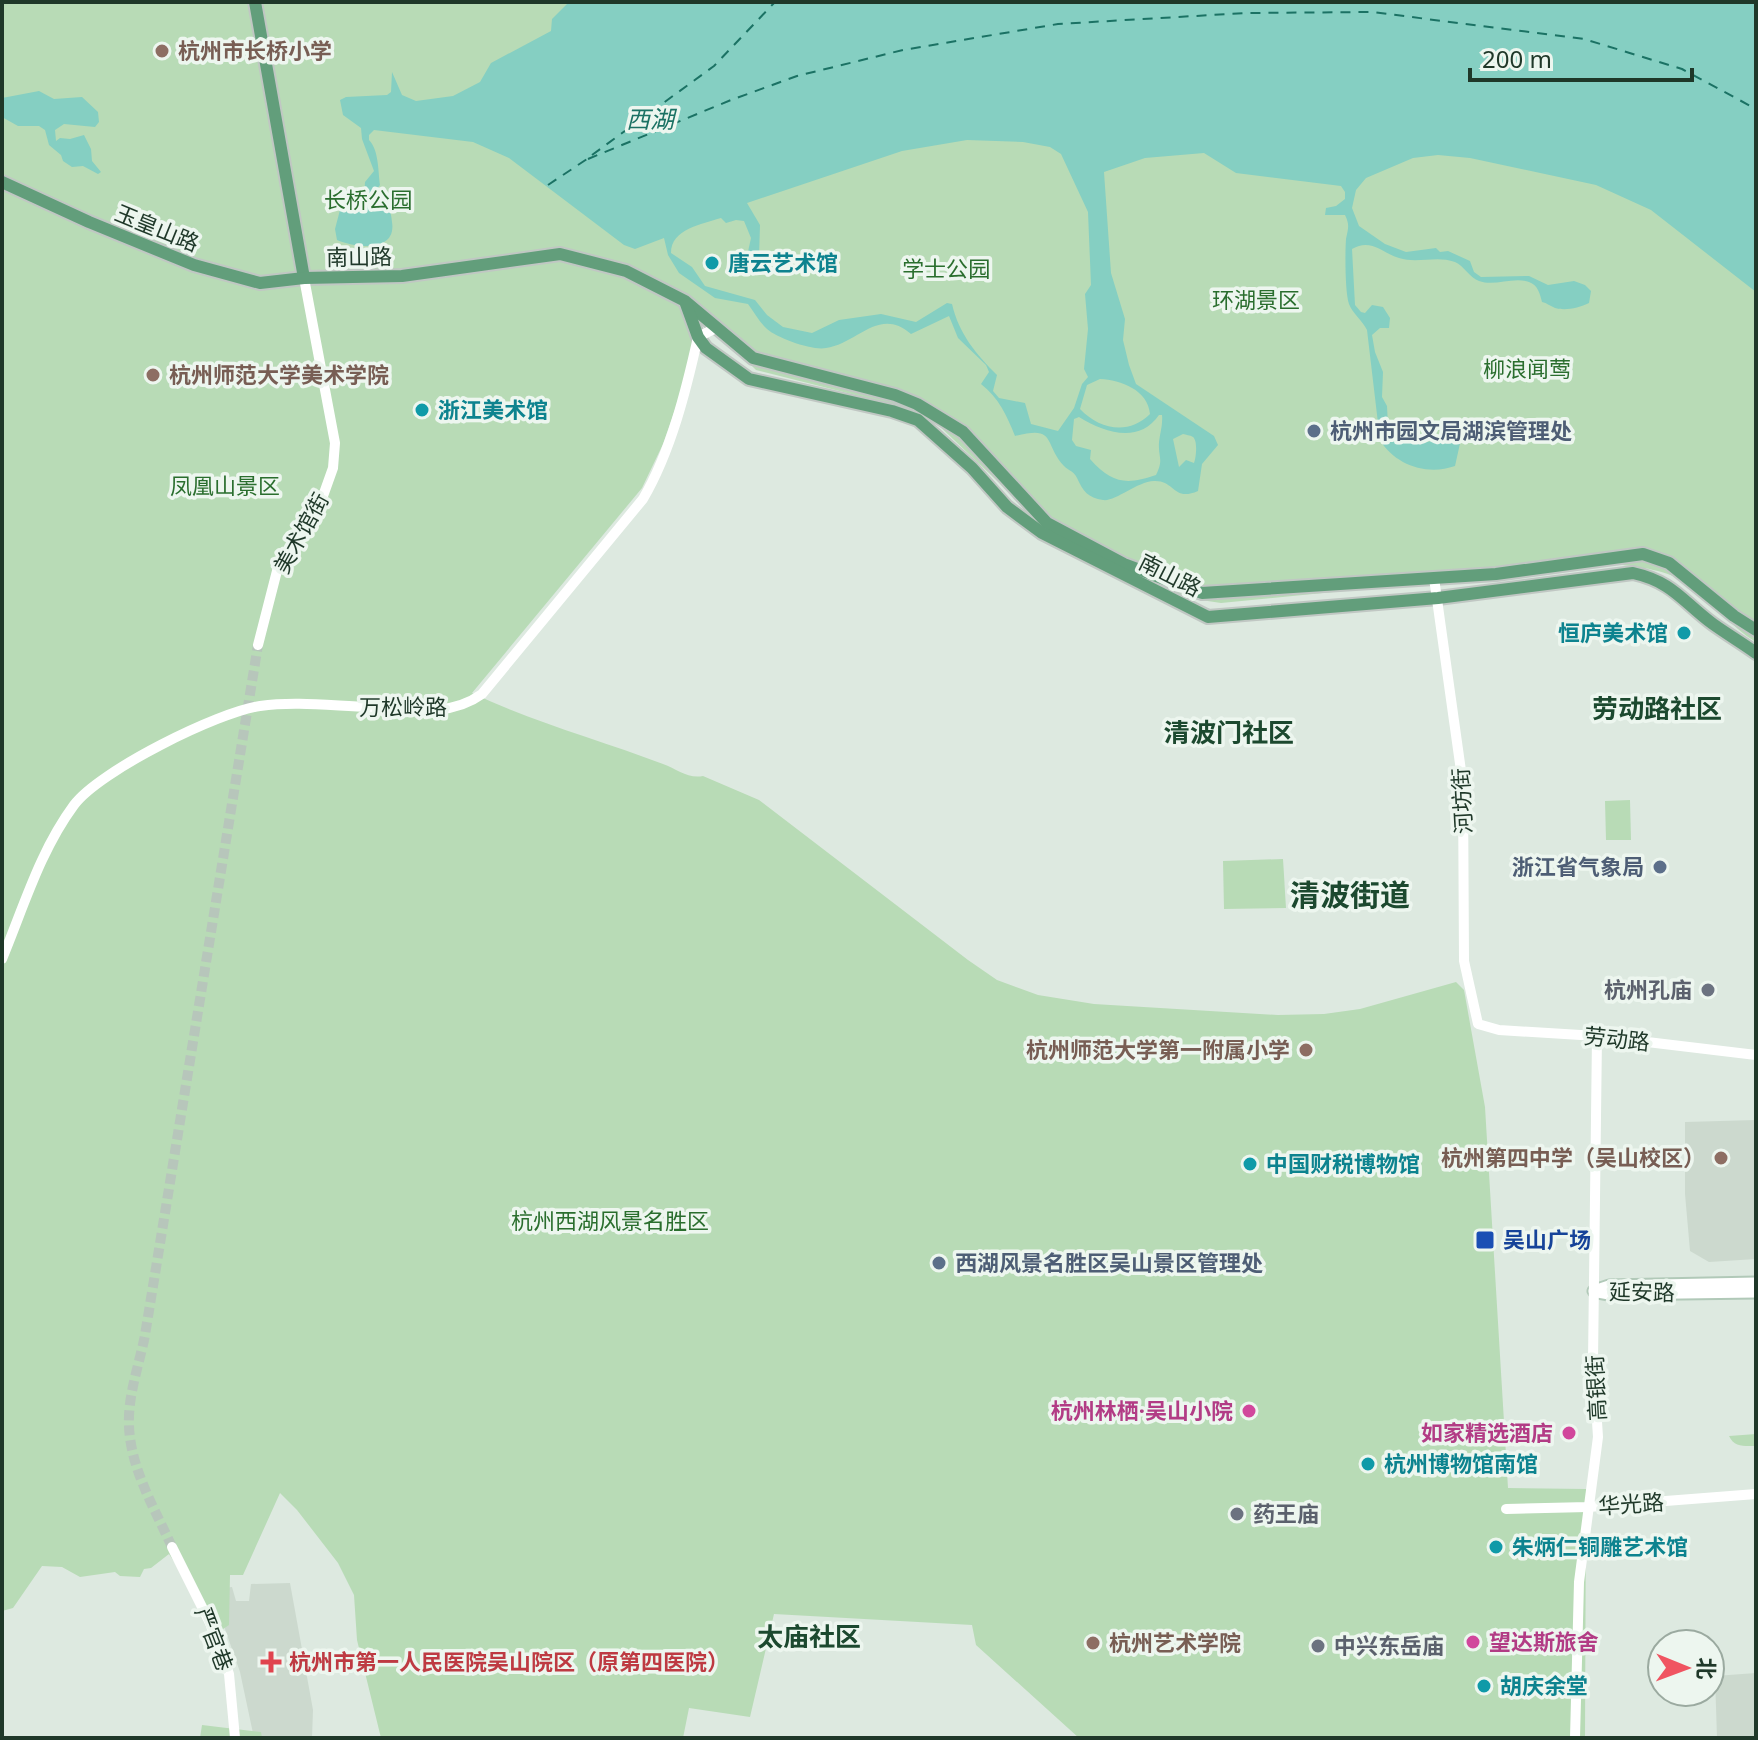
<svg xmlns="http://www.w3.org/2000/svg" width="1758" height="1740" font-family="'Noto Sans','Noto Sans SC',sans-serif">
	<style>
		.built { fill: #ccd9ce }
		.green { fill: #b8dbb6 }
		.water { fill: #85cfc2; fill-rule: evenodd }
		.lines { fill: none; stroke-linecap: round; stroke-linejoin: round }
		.ferry { stroke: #1b7264; stroke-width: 2; stroke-dasharray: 10 8; stroke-linecap: butt }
		.tertiary-tunnel { stroke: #b7c6bb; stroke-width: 10; stroke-dasharray: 10 5; stroke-linecap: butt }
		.secondary-casing { stroke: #b1c9b8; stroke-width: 15 }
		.primary-casing { stroke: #c0c7c3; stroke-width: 16 }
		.tertiary { stroke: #fff; stroke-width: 10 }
		.secondary { stroke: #fff; stroke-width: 11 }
		.primary { stroke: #629e7b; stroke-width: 12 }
		.education-dot { fill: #8d6e63; stroke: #edf6ef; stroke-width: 3 }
		.culture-dot { fill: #0f9aa8; stroke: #edf6ef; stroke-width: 3 }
		.service-dot { fill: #5c6f8a; stroke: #edf6ef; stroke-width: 3 }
		.worship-dot { fill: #6b7280; stroke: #edf6ef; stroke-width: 3 }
		.transit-dot { fill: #1a4fb4; stroke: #edf6ef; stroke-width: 3 }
		.hotel-dot { fill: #d1479c; stroke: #edf6ef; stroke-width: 3 }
		.health-dot { fill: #e0444e; stroke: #edf6ef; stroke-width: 3 }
		.labels { text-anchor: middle; stroke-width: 7; stroke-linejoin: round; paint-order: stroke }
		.education-label { font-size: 22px; font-weight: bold; fill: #785e54; stroke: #edf6ef; text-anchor: start }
		.park-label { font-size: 22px; fill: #2a6e2e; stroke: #edf6ef }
		.street-label { font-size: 22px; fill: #1f3829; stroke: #edf6ef }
		.culture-label { font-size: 22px; font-weight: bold; fill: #0d838f; stroke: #edf6ef; text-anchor: start }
		.service-label { font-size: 22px; font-weight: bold; fill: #4e5e75; stroke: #edf6ef; text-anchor: start }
		.worship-label { font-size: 22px; font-weight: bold; fill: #5b616d; stroke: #edf6ef; text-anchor: start }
		.transit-label { font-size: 22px; font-weight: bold; fill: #164399; stroke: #edf6ef; text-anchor: start }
		.hotel-label { font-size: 22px; font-weight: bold; fill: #b23c85; stroke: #edf6ef; text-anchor: end }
		.health-label { font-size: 22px; font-weight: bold; fill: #be3a42; stroke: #edf6ef; text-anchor: start }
		.water-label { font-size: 24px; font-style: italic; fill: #1b7264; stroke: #edf6ef }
		.quarter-label { font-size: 26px; font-weight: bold; fill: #1c492f; stroke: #edf6ef }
		.district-label { font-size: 30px; font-weight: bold; fill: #1c492f; stroke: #edf6ef }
	</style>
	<rect width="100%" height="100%" fill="#dde9e0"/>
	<g class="built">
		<polygon points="1756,1120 1756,1259 1709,1262 1690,1251 1685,1194 1685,1122"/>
		<polygon points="290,1583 313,1710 312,1738 254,1738 240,1672 211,1589 232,1587 236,1601 249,1601 251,1584"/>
		<polygon points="1756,1673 1756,1738 1717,1738 1715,1676"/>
	</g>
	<g class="green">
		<path d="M 2,2 L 1756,2 L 1756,642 C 1730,627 1713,601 1689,584 C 1667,570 1640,567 1615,564 L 1221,603 L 1181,597 L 1052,533 L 933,420 L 911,409 L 756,370 L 701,315 L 685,381 L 663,444 L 642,488 L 472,693 C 533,722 600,740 663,764 C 677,769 688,779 703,776 L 759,800 L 968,960 L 997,980 L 1038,995 L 1094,1004 L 1278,1015 L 1324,1014 L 1360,1009 L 1456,982 L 1464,990 L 1485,1107 L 1508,1488 L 1586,1489 L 1585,1738 L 1079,1738 L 976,1645 L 972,1625 L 774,1614 L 750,1717 L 689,1708 L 683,1738 L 381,1738 L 357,1640 L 354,1595 L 338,1563 L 297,1510 L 280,1493 L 243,1575 L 230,1575 L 229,1625 L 220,1631 L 169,1554 L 151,1568 L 144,1569 L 140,1577 L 120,1576 L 115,1572 L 80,1577 L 62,1567 L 42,1566 L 13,1608 L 2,1611 Z"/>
		<polygon points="1630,800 1631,840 1606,840 1605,801"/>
		<polygon points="1283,859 1286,908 1224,909 1223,861"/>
		<path d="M 1756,1434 L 1756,1446 L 1754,1446 C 1743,1446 1734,1447 1729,1436 Z"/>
		<polygon points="202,1725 261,1732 262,1738 200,1738"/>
	</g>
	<g class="water">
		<path d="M 569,2 L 1756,2 L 1756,292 L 1651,210 L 1596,185 L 1470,158 L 1438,155 L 1413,158 L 1366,178 L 1356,190 L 1352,208 L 1359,226 L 1385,244 L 1406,252 L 1436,248 L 1440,252 L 1448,251 L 1470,261 L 1474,272 L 1481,277 L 1529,276 L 1548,285 L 1574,281 L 1585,285 L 1591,291 L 1589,303 C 1579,308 1565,311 1555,308 C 1550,306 1547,303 1542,302 C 1540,294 1538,285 1529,282 C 1513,276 1495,287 1479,281 C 1469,277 1464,266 1455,262 C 1436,255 1418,264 1399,258 C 1382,253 1371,238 1352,249 L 1355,305 L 1361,312 L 1365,313 L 1372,305 L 1383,307 L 1390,318 L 1389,328 L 1380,328 L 1372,335 L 1375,352 L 1383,372 L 1382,397 L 1387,406 L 1388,426 L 1404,442 L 1423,443 L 1456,435 L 1461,439 L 1455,466 C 1427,476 1395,465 1380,440 L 1367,330 C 1363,321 1352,313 1349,304 C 1345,292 1345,253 1346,239 C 1348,229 1350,225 1345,215 L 1325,215 L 1326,208 L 1336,206 L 1345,199 L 1345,192 L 1341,186 L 1236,173 L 1204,153 L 1145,158 L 1104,172 L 1111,273 L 1125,319 L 1123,340 L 1129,365 L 1136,384 L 1214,436 L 1218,445 L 1202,464 L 1198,491 C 1173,502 1175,480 1154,481 C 1136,482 1115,502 1103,500 C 1088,498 1083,491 1077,478 C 1074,471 1069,471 1064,466 C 1043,443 1057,425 1015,436 C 1007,416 999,398 981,384 L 989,372 L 986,365 L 958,338 L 949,316 L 911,334 C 879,306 857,344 826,348 C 813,351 777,338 767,329 C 760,323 754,312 748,304 L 715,298 L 679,273 L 668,255 L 664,238 L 635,249 L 624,245 L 509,158 L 473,142 L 374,130 L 369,135 L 369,140 C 379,150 378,171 380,185 L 370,198 L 369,206 L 384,205 C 391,210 391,214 392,222 C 397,253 355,248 337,240 L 335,229 L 340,210 L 364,201 L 365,182 L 374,171 L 362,139 L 361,128 L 343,115 L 340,100 L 346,97 L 387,95 L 391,92 L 392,72 L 402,95 L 416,101 L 453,96 L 480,82 L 491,63 L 551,31 L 552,19 ZM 967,140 L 1023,142 L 1050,147 L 1061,154 L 1088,212 L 1091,285 L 1085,294 L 1088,329 L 1084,369 L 1088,377 L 1082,384 L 1074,408 L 1058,431 L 1031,424 L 1025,403 L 999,398 L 993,391 L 997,375 C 976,354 959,334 952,304 L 947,303 L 916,322 L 881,314 L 839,320 L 812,333 L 783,327 L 767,315 L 755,300 L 705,286 L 692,267 L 671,253 C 671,229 702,224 721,218 L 726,223 L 736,220 L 744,221 L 751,238 L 744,270 L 751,275 L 759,257 L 760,225 L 747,203 L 902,151 ZM 1100,379 C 1121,380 1148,390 1150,414 C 1129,435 1100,430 1080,409 L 1087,385 ZM 1159,415 L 1162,415 C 1163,425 1160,433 1159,442 C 1158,457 1164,459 1156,475 C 1127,485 1112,484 1090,459 L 1091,450 L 1076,446 L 1072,440 L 1074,419 L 1079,417 C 1105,433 1139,444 1159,415 ZM 1183,434 C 1186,435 1190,435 1193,437 C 1198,441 1196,458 1194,463 L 1186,460 L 1179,467 L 1173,439 Z"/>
		<polygon points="39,91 54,99 82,97 98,112 99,122 95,127 64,124 55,130 56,141 60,138 70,139 84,135 91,149 92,161 101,172 98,174 83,166 72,167 63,161 61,155 49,145 45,130 39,126 18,126 2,117 2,98"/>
	</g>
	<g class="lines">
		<g class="ferry">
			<polyline points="592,155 714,66 775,2"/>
			<polyline points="588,159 731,100 797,76 903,50 1058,24 1246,13 1372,12 1584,39 1682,69 1756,109"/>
			<polyline points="548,185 587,159"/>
		</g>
		<path class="tertiary-tunnel" d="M 172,1547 C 153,1505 127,1463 129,1416 C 130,1389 140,1361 145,1335 L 258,645"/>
		<g class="secondary-casing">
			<g id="secondary">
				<polyline points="1594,1291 1609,1286 1756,1283"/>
				<polyline points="1598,1292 1609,1294 1756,1292"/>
			</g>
		</g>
		<g class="primary-casing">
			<g id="primary">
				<polyline points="255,2 304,278"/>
				<polyline points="2,182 89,222 194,265 260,283 304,278 402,276 560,254 626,271 685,301 753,358 895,395 917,404 963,432 1047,523 1124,564 1202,593 1496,574 1643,554 1669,563 1734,616 1756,630"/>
				<path d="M 686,304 L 698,337 L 706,348 L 749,379 L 892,411 L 918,420 L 972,468 L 1007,507 L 1042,533 L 1208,617 L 1438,598 L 1633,573 C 1673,582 1682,601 1713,624 C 1727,634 1742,643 1756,653"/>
			</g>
		</g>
		<g class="tertiary">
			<polyline points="1434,578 1463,785 1464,961 1478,1024 1499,1030 1597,1036 1756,1055"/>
			<polyline points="258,645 278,567 323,496 333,468 335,443 304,278"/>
			<path d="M 2,959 C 24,906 40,851 74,805 C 99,771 218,712 260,706 C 296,701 334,706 370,707 C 408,709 449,718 482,694 L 643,499 C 671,451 686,391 698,337 L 716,328"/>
			<polyline points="1506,1509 1588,1507 1756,1494"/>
			<polyline points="172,1547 210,1623 229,1674 235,1738"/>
			<polyline points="1575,1738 1579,1582 1598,1437 1593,1361 1597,1036"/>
		</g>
		<use href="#secondary" class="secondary"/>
		<use href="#primary" class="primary"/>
	</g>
	<g class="education-dot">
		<circle cx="162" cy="51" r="8"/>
		<circle cx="153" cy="375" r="8"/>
		<circle cx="1306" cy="1050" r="8"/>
		<circle cx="1721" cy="1158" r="8"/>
		<circle cx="1093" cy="1643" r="8"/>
	</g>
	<g class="culture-dot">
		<circle cx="712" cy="263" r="8"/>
		<circle cx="422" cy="410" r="8"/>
		<circle cx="1684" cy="633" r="8"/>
		<circle cx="1250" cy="1164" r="8"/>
		<circle cx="1368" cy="1464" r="8"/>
		<circle cx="1496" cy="1547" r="8"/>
		<circle cx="1484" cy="1686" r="8"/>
	</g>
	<g class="service-dot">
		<circle cx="1314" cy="431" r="8"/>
		<circle cx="1660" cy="867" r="8"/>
		<circle cx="939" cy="1263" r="8"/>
	</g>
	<g class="worship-dot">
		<circle cx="1708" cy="990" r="8"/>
		<circle cx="1237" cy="1514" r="8"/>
		<circle cx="1318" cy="1646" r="8"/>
	</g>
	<rect class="transit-dot" x="1475" y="1230" width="20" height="20" rx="4"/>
	<g class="hotel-dot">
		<circle cx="1249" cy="1411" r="8"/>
		<circle cx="1569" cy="1433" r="8"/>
		<circle cx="1473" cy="1642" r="8"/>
	</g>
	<path class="health-dot" d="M267 1650h8v8h8v8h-8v8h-8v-8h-8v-8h8z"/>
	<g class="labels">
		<g class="education-label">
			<text x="178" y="59">杭州市长桥小学</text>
			<text x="169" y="383">杭州师范大学美术学院</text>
			<text x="1290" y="1058" text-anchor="end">杭州师范大学第一附属小学</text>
			<text x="1705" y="1166" text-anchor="end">杭州第四中学（吴山校区）</text>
			<text x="1109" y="1651">杭州艺术学院</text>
		</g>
		<g class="park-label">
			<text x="368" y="208">长桥公园</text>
			<text x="946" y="277">学士公园</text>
			<text x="1256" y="308">环湖景区</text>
			<text x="1527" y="377">柳浪闻莺</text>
			<text x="225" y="494">凤凰山景区</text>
			<text x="610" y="1229">杭州西湖风景名胜区</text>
		</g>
		<g class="street-label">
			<text transform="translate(157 228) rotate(22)" y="8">玉皇山路</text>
			<text transform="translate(359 257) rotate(-1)" y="8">南山路</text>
			<text transform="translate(301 533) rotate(-61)" y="8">美术馆街</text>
			<text transform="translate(1170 575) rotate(27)" y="8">南山路</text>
			<text x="403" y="715">万松岭路</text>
			<text transform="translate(1462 801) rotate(-93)" y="8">河坊街</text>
			<text transform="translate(1617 1039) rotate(6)" y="8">劳动路</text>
			<text transform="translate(1642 1292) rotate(1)" y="8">延安路</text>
			<text transform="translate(1596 1388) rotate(-93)" y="8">高银街</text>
			<text transform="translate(1631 1504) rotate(-4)" y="8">华光路</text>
			<text transform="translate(214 1639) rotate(69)" y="8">严官巷</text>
		</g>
		<g class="culture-label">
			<text x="728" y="271">唐云艺术馆</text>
			<text x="438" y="418">浙江美术馆</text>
			<text x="1668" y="641" text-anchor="end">恒庐美术馆</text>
			<text x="1266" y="1172">中国财税博物馆</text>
			<text x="1384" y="1472">杭州博物馆南馆</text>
			<text x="1512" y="1555">朱炳仁铜雕艺术馆</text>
			<text x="1500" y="1694">胡庆余堂</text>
		</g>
		<g class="service-label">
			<text x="1330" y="439">杭州市园文局湖滨管理处</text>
			<text x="1644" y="875" text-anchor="end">浙江省气象局</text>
			<text x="955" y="1271">西湖风景名胜区吴山景区管理处</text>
		</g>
		<g class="worship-label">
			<text x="1692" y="998" text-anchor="end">杭州孔庙</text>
			<text x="1253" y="1522">药王庙</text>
			<text x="1334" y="1654">中兴东岳庙</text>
		</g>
		<g class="transit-label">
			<text x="1503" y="1248">吴山广场</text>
		</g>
		<g class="hotel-label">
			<text x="1233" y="1419">杭州林栖·吴山小院</text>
			<text x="1553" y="1441">如家精选酒店</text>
			<text x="1489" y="1650" text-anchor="start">望达斯旅舍</text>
		</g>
		<g class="health-label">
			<text x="289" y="1670">杭州市第一人民医院吴山院区（原第四医院）</text>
		</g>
		<g class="water-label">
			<text x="650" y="128">西湖</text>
		</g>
		<g class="quarter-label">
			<text x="1657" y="718">劳动路社区</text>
			<text x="1229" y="742">清波门社区</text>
			<text x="809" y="1646">太庙社区</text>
		</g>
		<g class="district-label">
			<text x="1350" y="906">清波街道</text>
		</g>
	</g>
	<rect width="1758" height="1740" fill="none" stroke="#1f3829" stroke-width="8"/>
	<g transform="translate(1686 1668) rotate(91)"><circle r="38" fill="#edf6ef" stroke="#9baaa0" stroke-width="2"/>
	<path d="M0-6L14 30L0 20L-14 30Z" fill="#f05461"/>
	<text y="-12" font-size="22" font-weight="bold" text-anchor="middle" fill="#1f3829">北</text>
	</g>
	<path d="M1470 68v12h222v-12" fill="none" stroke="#1f3829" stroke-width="4"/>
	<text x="1482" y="68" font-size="24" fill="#1f3829" stroke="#edf6ef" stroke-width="6" paint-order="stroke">200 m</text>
</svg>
